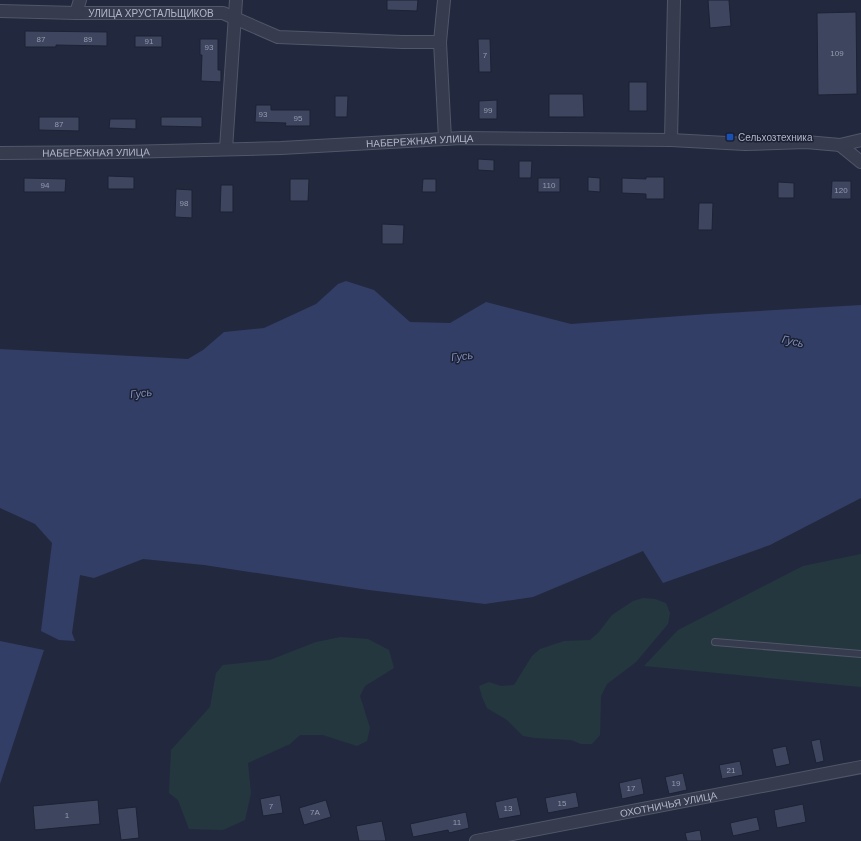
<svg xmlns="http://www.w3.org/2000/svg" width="861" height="841" font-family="Arial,sans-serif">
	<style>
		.green { fill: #24373f }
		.water { fill: #323e65 }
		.building { fill: #3d455f; stroke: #1d2235 }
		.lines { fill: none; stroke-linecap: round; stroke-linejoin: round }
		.service-casing { stroke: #515669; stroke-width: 8 }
		.minor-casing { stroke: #515669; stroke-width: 14 }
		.service { stroke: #363b4e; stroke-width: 6 }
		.minor { stroke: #363b4e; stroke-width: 12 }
		.transit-dot { fill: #1a4fb4; stroke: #1b2033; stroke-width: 1.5 }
		.labels { text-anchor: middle; stroke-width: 3; stroke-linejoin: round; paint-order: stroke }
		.number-label { font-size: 8px; fill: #959aae }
		.street-label { font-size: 10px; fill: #b2b6c9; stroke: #1b2033 }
		.poi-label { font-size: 10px; fill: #b2b6c9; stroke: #1b2033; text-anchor: start }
		.water-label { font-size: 11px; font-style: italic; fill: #7f8cb8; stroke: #1b2033 }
	</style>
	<rect width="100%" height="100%" fill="#22293e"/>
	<g class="green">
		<polygon points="861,554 861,687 644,666 678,630 803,566"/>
		<polygon points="643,598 655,599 666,603 670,613 668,624 636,662 607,684 601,696 600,735 592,744 581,744 571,740 535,738 523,736 507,720 487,708 482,697 479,686 489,682 501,686 514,685 532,656 540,649 564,641 590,640 599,632 612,615 633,601"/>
		<polygon points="341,637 368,639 389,650 394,668 365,686 360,696 370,728 367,741 357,746 323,735 300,735 290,744 248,763 251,793 245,820 223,830 189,829 178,800 169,793 171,750 210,707 216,673 223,665 270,660 316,642"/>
	</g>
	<g class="water">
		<polygon points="346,281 374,290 410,322 450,323 486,302 571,324 708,314 861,305 861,498 770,545 663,583 643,551 533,597 485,604 369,590 204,565 143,559 94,578 80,575 72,633 75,641 59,640 41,631 52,543 35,524 0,508 0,349 188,359 203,350 224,332 264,328 316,304 338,284"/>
		<polygon points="0,641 44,650 0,784"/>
	</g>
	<g class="building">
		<polygon points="387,0 418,0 417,11 387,10"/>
		<polygon points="708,0 729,0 731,26 710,28"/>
		<polygon points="856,12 857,94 818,95 817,13"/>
		<polygon points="25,31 107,32 107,46 56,45 56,47 25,47"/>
		<rect x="135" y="36" width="27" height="11"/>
		<polygon points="200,39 218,39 218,70 221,70 221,82 201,81 202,55 200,55"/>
		<polygon points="478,39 490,39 491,72 479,72"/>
		<rect x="629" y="82" width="18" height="29"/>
		<polygon points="549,94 583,94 584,117 549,117"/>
		<polygon points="335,96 348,96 347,117 335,117"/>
		<polygon points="497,100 497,119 479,119 479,101"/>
		<polygon points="256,105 271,105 271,110 310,110 310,126 285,126 286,123 255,122"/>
		<polygon points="39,117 79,117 79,131 39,130"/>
		<polygon points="161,117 202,117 202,127 161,126"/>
		<polygon points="110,119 136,119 136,129 109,128"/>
		<polygon points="478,159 494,160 494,171 478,170"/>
		<polygon points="519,161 532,161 531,178 519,178"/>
		<polygon points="108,176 134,177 134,189 108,189"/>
		<polygon points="588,177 600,178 600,192 588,191"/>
		<polygon points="646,177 664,177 664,199 646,199 646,194 622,193 622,178 646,179"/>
		<polygon points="24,178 66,179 65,192 24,192"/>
		<rect x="538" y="178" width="22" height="14"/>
		<polygon points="290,179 309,179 308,201 290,201"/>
		<polygon points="423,179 436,179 436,192 422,192"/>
		<polygon points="832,181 851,181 851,199 831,199"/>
		<polygon points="778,182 794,183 794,198 778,198"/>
		<polygon points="221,185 233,185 233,212 220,212"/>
		<polygon points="176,189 192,190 192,218 175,217"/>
		<polygon points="699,203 713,203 712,230 698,230"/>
		<polygon points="382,224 404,225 403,244 382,244"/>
		<polygon points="820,739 824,761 816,763 811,741"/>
		<polygon points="786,746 790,764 776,767 772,749"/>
		<polygon points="740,761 743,775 722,779 719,765"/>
		<polygon points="683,773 687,790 669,794 665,777"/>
		<polygon points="641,778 644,794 622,799 619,783"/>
		<polygon points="576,792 579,807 548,813 545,798"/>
		<polygon points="280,795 283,813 263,816 260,799"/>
		<polygon points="517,797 521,815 499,819 495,802"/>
		<polygon points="98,800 100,824 35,830 33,806"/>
		<polygon points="326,800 331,817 304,825 299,808"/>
		<polygon points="803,804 806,822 777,828 774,810"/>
		<polygon points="136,807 139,838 121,840 117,809"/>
		<polygon points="466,812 469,828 449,833 448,830 413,837 410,824"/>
		<polygon points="757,817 760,830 733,836 730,823"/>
		<polygon points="382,821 386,841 359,841 356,826"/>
		<polygon points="700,830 702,841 687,841 685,833"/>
	</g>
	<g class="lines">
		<g class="service-casing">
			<polyline id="service" points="715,642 861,654"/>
		</g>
		<g class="minor-casing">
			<g id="minor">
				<polyline points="444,0 440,42 445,139"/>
				<path id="s1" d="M 0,11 L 76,13 L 223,13 L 278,37 L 402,42 L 440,42"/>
				<polyline points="76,13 80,0"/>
				<polyline points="671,140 674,0"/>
				<polyline points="840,145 861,162"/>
				<polyline points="226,149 236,0"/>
				<path id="s2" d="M 0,153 L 123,152 L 281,148 L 462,138 L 671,140 L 745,144 L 806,142 L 840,145 L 861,140"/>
				<path id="s3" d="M 476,841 L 861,767"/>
			</g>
		</g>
		<use href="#service" class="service"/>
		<use href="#minor" class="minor"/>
	</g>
	<rect class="transit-dot" x="726" y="133" width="8" height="8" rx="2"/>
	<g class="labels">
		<g class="number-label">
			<text x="41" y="42">87</text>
			<text x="88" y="42">89</text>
			<text x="149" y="44">91</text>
			<text x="209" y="50">93</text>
			<text x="837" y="56">109</text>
			<text x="485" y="58">7</text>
			<text x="488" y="113">99</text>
			<text x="263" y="117">93</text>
			<text x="298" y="121">95</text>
			<text x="59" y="127">87</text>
			<text x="45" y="188">94</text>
			<text x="549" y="188">110</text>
			<text x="841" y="193">120</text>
			<text x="184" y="206">98</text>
			<text x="731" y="773">21</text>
			<text x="676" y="786">19</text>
			<text x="631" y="791">17</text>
			<text x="562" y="806">15</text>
			<text x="271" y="809">7</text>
			<text x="508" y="811">13</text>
			<text x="315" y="815">7А</text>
			<text x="67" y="818">1</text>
			<text x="457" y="825">11</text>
		</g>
		<g class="street-label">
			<text dy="4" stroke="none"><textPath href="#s1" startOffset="151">УЛИЦА ХРУСТАЛЬЩИКОВ</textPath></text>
			<text dy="4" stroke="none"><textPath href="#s2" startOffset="420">НАБЕРЕЖНАЯ УЛИЦА</textPath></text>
			<text dy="4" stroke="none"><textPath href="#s2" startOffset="96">НАБЕРЕЖНАЯ УЛИЦА</textPath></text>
			<text dy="4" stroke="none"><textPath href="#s3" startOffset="196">ОХОТНИЧЬЯ УЛИЦА</textPath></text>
		</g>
		<g class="poi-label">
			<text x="738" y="141">Сельхозтехника</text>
		</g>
		<g class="water-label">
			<text transform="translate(793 341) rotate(13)" y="4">Гусь</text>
			<text transform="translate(462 356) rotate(-7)" y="4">Гусь</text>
			<text transform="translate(141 393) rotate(-7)" y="4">Гусь</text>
		</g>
	</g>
</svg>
